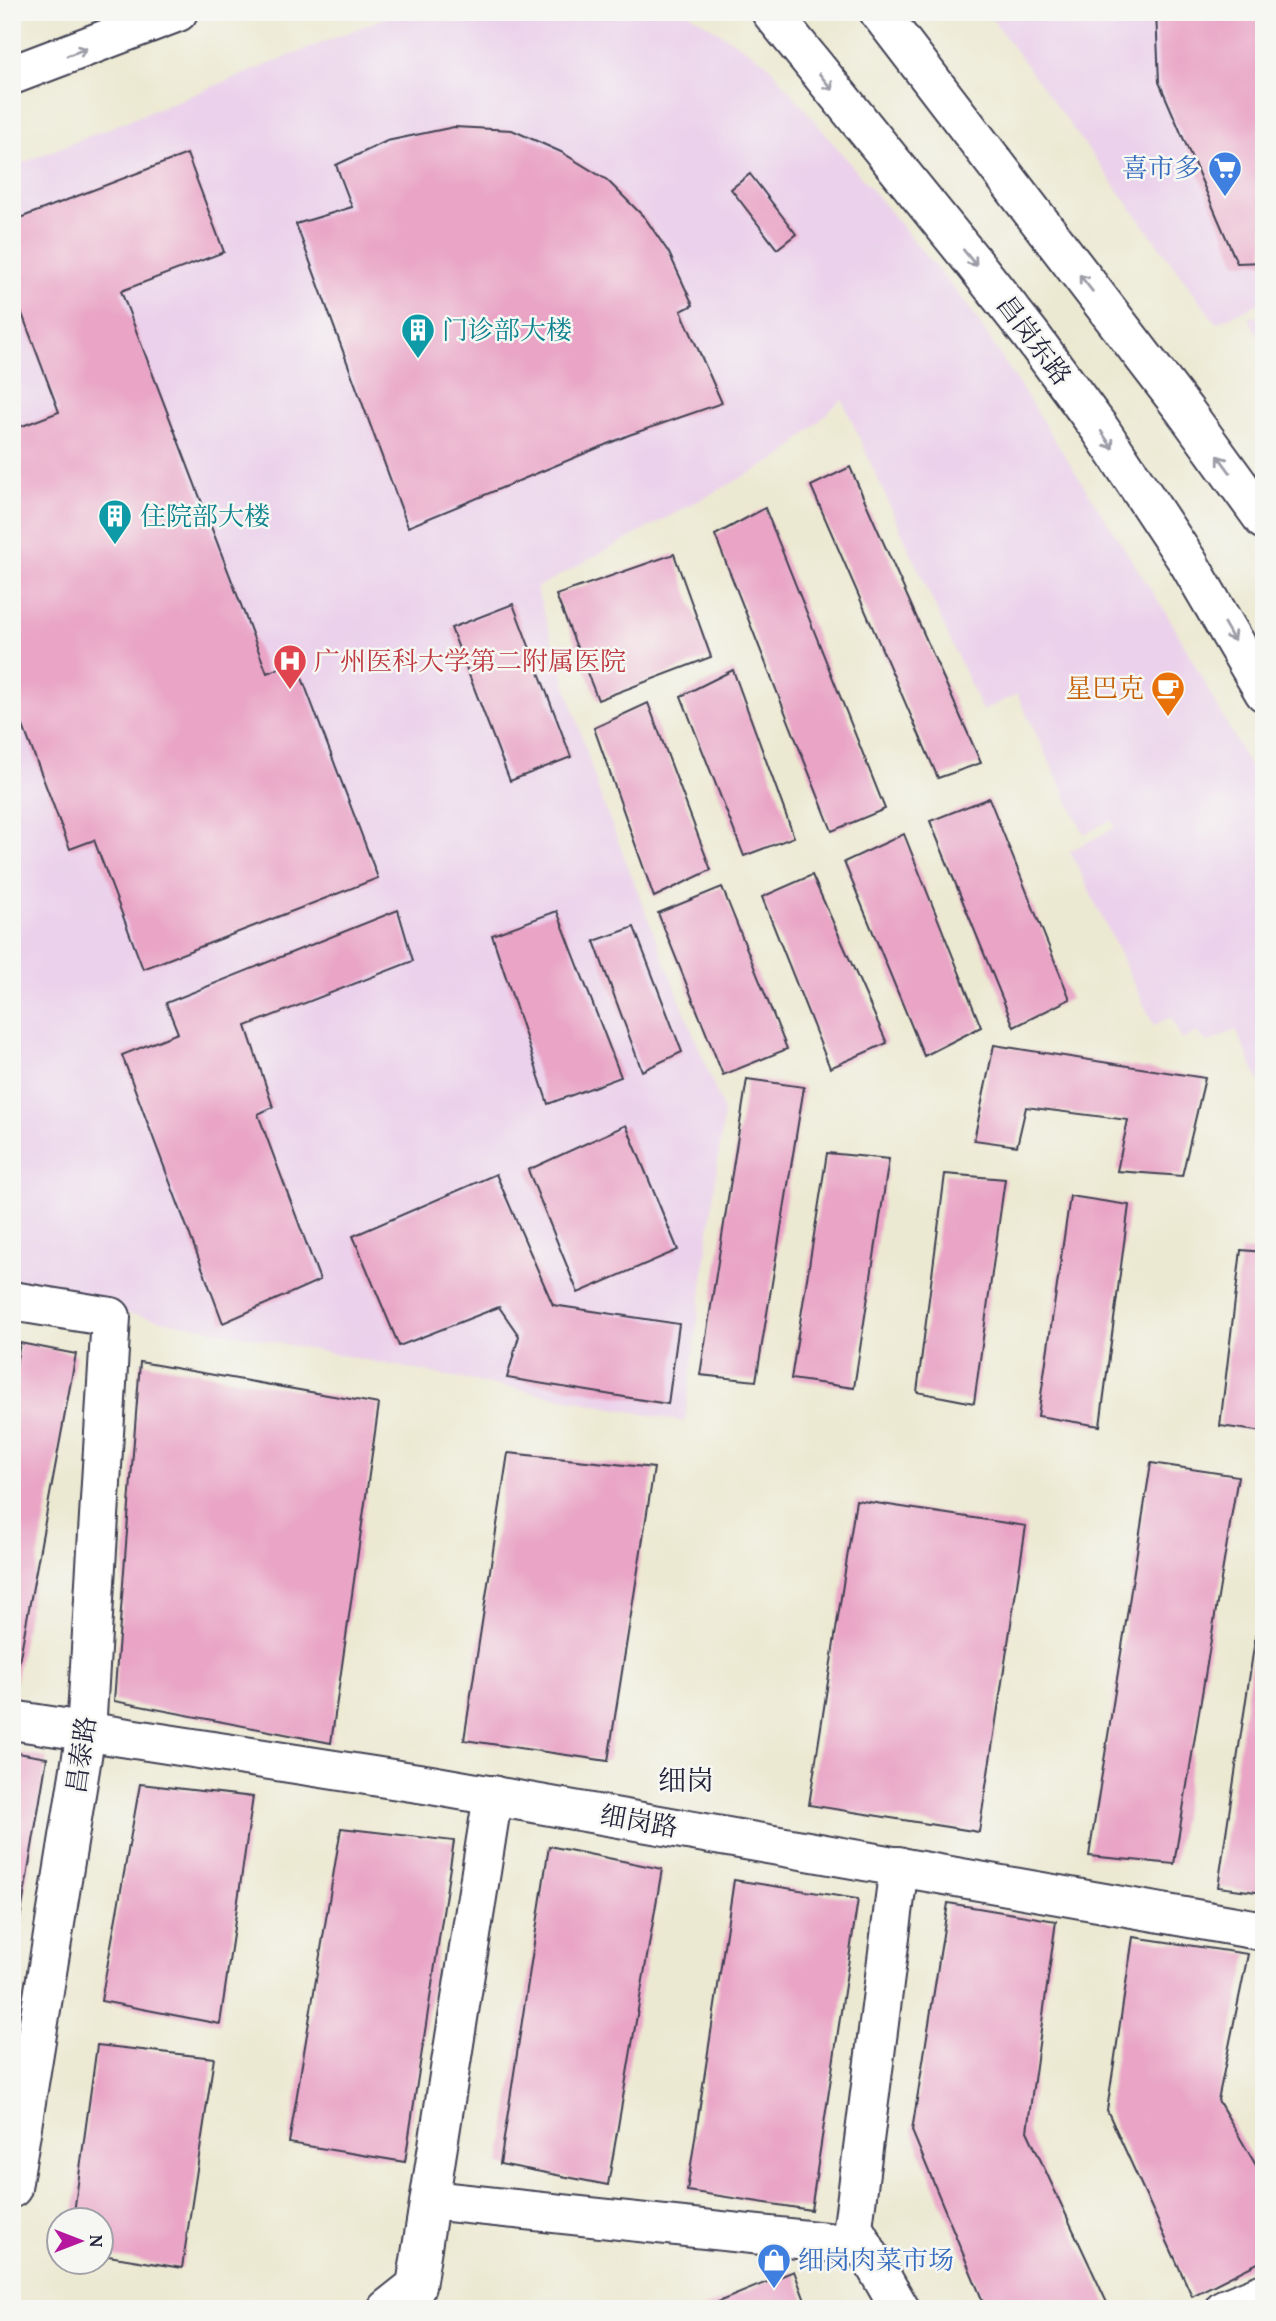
<svg xmlns="http://www.w3.org/2000/svg" width="1276" height="2321" font-family="'Gentium Book Plus','Noto Serif SC',serif">
	<style>
		.built { fill: #ebd1eb }
		.building { fill: #e9a4c6 }
		.lines { fill: none; stroke-linecap: round; stroke-linejoin: round }
		.street-casing { stroke: #404052; stroke-width: 42 }
		.primary-casing { stroke: #404052; stroke-width: 42 }
		.street { stroke: #fff; stroke-width: 38 }
		.primary { stroke: #fff; stroke-width: 38 }
		.oneway { stroke: #9c9ca7 }
		.labels { text-anchor: middle; stroke-width: 5; stroke-linejoin: round; paint-order: stroke }
		.shop-label { font-size: 26px; fill: #366cbe; stroke: #f6f6f2; text-anchor: end }
		.culture-label { font-size: 26px; fill: #0d838f; stroke: #f6f6f2; text-anchor: start }
		.street-label { font-size: 26px; fill: #22223b; stroke: #f6f6f2 }
		.health-label { font-size: 26px; fill: #be3a42; stroke: #f6f6f2; text-anchor: start }
		.food-label { font-size: 26px; fill: #c56008; stroke: #f6f6f2; text-anchor: end }
		.neighbourhood-label { font-size: 28px; fill: #22223b; stroke: #f6f6f2 }
	</style>
	<rect width="100%" height="100%" fill="#f6f6f2"/>
	<filter id="ink" filterUnits="userSpaceOnUse"><feTurbulence type="fractalNoise" baseFrequency=".0143" numOctaves="2"/><feDisplacementMap in="SourceGraphic" scale="14" xChannelSelector="R" yChannelSelector="G"/><feConvolveMatrix kernelMatrix="1 2 1 2 8 2 1 2 1" color-interpolation-filters="sRGB"/></filter>
	<filter id="wash" filterUnits="userSpaceOnUse"><feTurbulence type="fractalNoise" baseFrequency=".00686" numOctaves="4" result="noise"/><feDisplacementMap in="SourceGraphic" scale="28" xChannelSelector="R" yChannelSelector="G"/><feGaussianBlur stdDeviation="1.57" result="paint"/><feColorMatrix in="noise" values="0 0 0 0 0 0 0 0 0 0 0 0 0 0 0 0 0 1.4 0 .05"/><feComposite in="paint" operator="in"/></filter>
	<g filter="url(#wash)">
		<rect width="100%" height="100%" fill="#ece9d2"/>
		<g class="built">
			<polygon points="399,12 687,12 766,62 971,310 1173,624 1264,794 1264,1081 1260,1083 1236,1030 1207,1043 1197,1032 1182,1040 1171,1017 1154,1025 1070,851 1115,828 1111,820 1084,834 1017,694 982,711 842,399 784,455 536,588 600,795 724,1112 685,1422 12,1291 12,167"/>
			<polygon points="987,12 1264,12 1264,301 1216,323"/>
			<polygon points="1264,316 1264,350 1249,317"/>
		</g>
		<g id="blocks">
			<g class="building">
				<polygon points="1156,12 1264,12 1264,262 1237,263 1159,82"/>
				<polygon points="454,127 512,130 561,152 607,180 645,218 669,253 693,305 681,311 722,403 629,435 408,527 296,224 352,207 336,165 387,141"/>
				<polygon points="187,154 224,252 121,291 267,673 296,662 378,878 143,969 94,840 70,849 12,697 12,430 59,412 21,311 12,314 12,221"/>
				<polygon points="750,174 796,234 777,249 731,189"/>
				<polygon points="850,467 981,763 938,778 811,486"/>
				<polygon points="765,508 885,809 832,831 715,535"/>
				<polygon points="674,554 711,657 598,700 556,595"/>
				<polygon points="513,604 571,757 510,781 451,628"/>
				<polygon points="733,670 794,837 744,856 681,696"/>
				<polygon points="648,703 711,870 654,897 594,728"/>
				<polygon points="989,798 1070,999 1014,1027 930,821"/>
				<polygon points="904,834 981,1027 924,1056 844,862"/>
				<polygon points="812,875 887,1043 830,1068 762,897"/>
				<polygon points="722,887 787,1049 723,1075 658,913"/>
				<polygon points="398,910 413,961 246,1026 273,1107 258,1114 320,1280 223,1323 122,1055 178,1033 166,1003"/>
				<polygon points="557,911 621,1077 548,1104 492,935"/>
				<polygon points="634,927 682,1052 642,1071 594,941"/>
				<polygon points="994,1045 1205,1078 1182,1176 1117,1171 1128,1120 1026,1107 1017,1146 974,1140"/>
				<polygon points="747,1079 804,1087 756,1381 700,1375"/>
				<polygon points="626,1125 678,1250 578,1293 528,1170"/>
				<polygon points="827,1153 889,1159 854,1388 791,1379"/>
				<polygon points="496,1174 553,1305 679,1324 668,1404 507,1378 519,1336 499,1307 399,1346 353,1236"/>
				<polygon points="945,1174 1005,1179 974,1403 917,1392"/>
				<polygon points="1070,1196 1129,1205 1100,1426 1038,1416"/>
				<polygon points="1241,1250 1264,1252 1264,1432 1220,1426"/>
				<polygon points="20,1343 76,1354 15,1684 12,1684 12,1385"/>
				<polygon points="140,1362 379,1404 331,1743 114,1701"/>
				<polygon points="508,1453 654,1468 608,1761 464,1740"/>
				<polygon points="1151,1463 1238,1476 1174,1864 1089,1856"/>
				<polygon points="856,1500 1026,1526 979,1832 809,1805"/>
				<polygon points="1262,1593 1264,1593 1264,1893 1218,1887"/>
				<polygon points="12,1752 47,1758 14,1955 12,1955"/>
				<polygon points="140,1784 253,1797 220,2024 101,2001"/>
				<polygon points="341,1828 454,1841 405,2162 289,2143"/>
				<polygon points="549,1846 662,1869 608,2185 500,2164"/>
				<polygon points="734,1880 858,1899 811,2210 687,2191"/>
				<polygon points="948,1903 1056,1921 1027,2131 1109,2307 1105,2309 986,2309 912,2131"/>
				<polygon points="1133,1937 1248,1954 1218,2100 1264,2179 1264,2260 1192,2296 1107,2110"/>
				<polygon points="97,2045 214,2058 182,2268 102,2255 102,2220 73,2220"/>
				<polygon points="794,2271 808,2309 701,2309"/>
			</g>
		</g>
	</g>
	<g filter="url(#ink)">
		<use href="#blocks" fill-opacity="0" stroke="#404052" stroke-width="2"/>
		<g class="lines">
			<g class="street-casing">
				<g id="street">
					<polyline points="12,1301 111,1317 86,1732 12,2188"/>
					<polyline points="12,1720 431,1785 1264,1931"/>
					<polyline points="899,1866 853,2227 900,2309"/>
					<polyline points="430,2200 864,2246"/>
					<polyline points="387,2309 416,2286 493,1795"/>
					<polyline points="1224,2309 1264,2293"/>
				</g>
			</g>
			<g class="primary-casing">
				<g id="primary">
					<polyline points="771,12 974,263 1030,334 1100,429 1188,562 1264,692"/>
					<polyline points="879,12 1185,411 1264,520"/>
					<polyline points="12,75 178,12"/>
				</g>
			</g>
			<use href="#street" class="street"/>
			<use href="#primary" class="primary"/>
		</g>
		<defs><path id="oneway-shaft" d="M-6 0H5M1.5-3L5.5 0L1.5 3" fill="none" stroke-width="1.6" stroke-linecap="round" stroke-linejoin="round" transform="scale(1.75)"/></defs>
		<g class="oneway">
			<use href="#oneway-shaft" transform="translate(77 52) rotate(-20)"/>
			<use href="#oneway-shaft" transform="translate(826 82) rotate(51)"/>
			<use href="#oneway-shaft" transform="translate(970 258) rotate(51)"/>
			<use href="#oneway-shaft" transform="translate(1086 283) rotate(-128)"/>
			<use href="#oneway-shaft" transform="translate(1107 440) rotate(56)"/>
			<use href="#oneway-shaft" transform="translate(1224 464) rotate(-126)"/>
			<use href="#oneway-shaft" transform="translate(1229 632) rotate(60)"/>
		</g>
	</g>
	<defs>
		<g id="supermarket-pin" transform="scale(1.75)"><path d="M0 17L-7.5 6A9.5 9.5 0 1 1 7.5 6Z" fill="#3f7fe0" stroke="#f6f6f2"/><path d="M-6-5.5h2.5l.6 2H6L4.5 2H-2.5L-4.4-4H-6ZM-1.5 3.2a1.3 1.3 0 1 0 .1 0ZM3 3.2a1.3 1.3 0 1 0 .1 0Z" fill="#fff"/></g>
		<g id="building-pin" transform="scale(1.75)"><path d="M0 17L-7.5 6A9.5 9.5 0 1 1 7.5 6Z" fill="#0f9aa8" stroke="#f6f6f2"/><path d="M-4-6H4V6H1V3H-1V6H-4ZM-2.5-4.3h1.7v1.8h-1.7ZM.8-4.3h1.7v1.8H.8ZM-2.5-1h1.7V.8h-1.7ZM.8-1h1.7V.8H.8Z" fill="#fff"/></g>
		<g id="hospital-pin" transform="scale(1.75)"><path d="M0 17L-7.5 6A9.5 9.5 0 1 1 7.5 6Z" fill="#e0444e" stroke="#f6f6f2"/><path d="M-5-5h3v3.5h4V-5h3V5h-3V1.5h-4V5h-3Z" fill="#fff"/></g>
		<g id="cafe-pin" transform="scale(1.75)"><path d="M0 17L-7.5 6A9.5 9.5 0 1 1 7.5 6Z" fill="#e8710a" stroke="#f6f6f2"/><path d="M-5.5-4.5H6V0H3Q3 3.5 0 3.5H-2.5Q-5.5 3.5-5.5 0ZM3-3.2v2h1.7v-2ZM-6 4.5H4V6H-6Z" fill="#fff"/></g>
		<g id="shop-pin" transform="scale(1.75)"><path d="M0 17L-7.5 6A9.5 9.5 0 1 1 7.5 6Z" fill="#3f7fe0" stroke="#f6f6f2"/><path d="M-5-2.5h2.3a2.7 3.5 0 0 1 5.4 0H5L5.5 6h-11ZM-1.5-2.5h3a1.5 2.3 0 0 0-3 0Z" fill="#fff"/></g>
	</defs>
	<g fill-rule="evenodd">
		<use href="#supermarket-pin" x="1225" y="168"/>
		<use href="#building-pin" x="418" y="330"/>
		<use href="#building-pin" x="115" y="516"/>
		<use href="#hospital-pin" x="290" y="661"/>
		<use href="#cafe-pin" x="1168" y="688"/>
		<use href="#shop-pin" x="774" y="2260"/>
	</g>
	<g class="labels">
		<g class="shop-label">
			<text x="1200" y="177">喜市多</text>
			<text x="798" y="2269" text-anchor="start">细岗肉菜市场</text>
		</g>
		<g class="culture-label">
			<text x="442" y="339">门诊部大楼</text>
			<text x="140" y="525">住院部大楼</text>
		</g>
		<g class="street-label">
			<text transform="translate(1034 340) rotate(53)" y="9">昌岗东路</text>
			<text transform="translate(81 1755) rotate(-82)" y="9">昌泰路</text>
			<text transform="translate(639 1821) rotate(10)" y="9">细岗路</text>
		</g>
		<g class="health-label">
			<text x="314" y="670">广州医科大学第二附属医院</text>
		</g>
		<g class="food-label">
			<text x="1144" y="697">星巴克</text>
		</g>
		<g class="neighbourhood-label">
			<text x="686" y="1790">细岗</text>
		</g>
	</g>
	<rect width="1276" height="2321" fill="none" stroke="#f6f6f2" stroke-width="42"/>
	<g transform="translate(80 2241) rotate(90)"><circle r="33" fill="#f6f6f2" stroke="#a1a1a9" stroke-width="2"/>
	<path d="M0-5L12 26L0 18L-12 26Z" fill="#b5179e"/>
	<text y="-10" font-size="19" font-weight="bold" text-anchor="middle" fill="#22223b">N</text>
	</g>
</svg>
